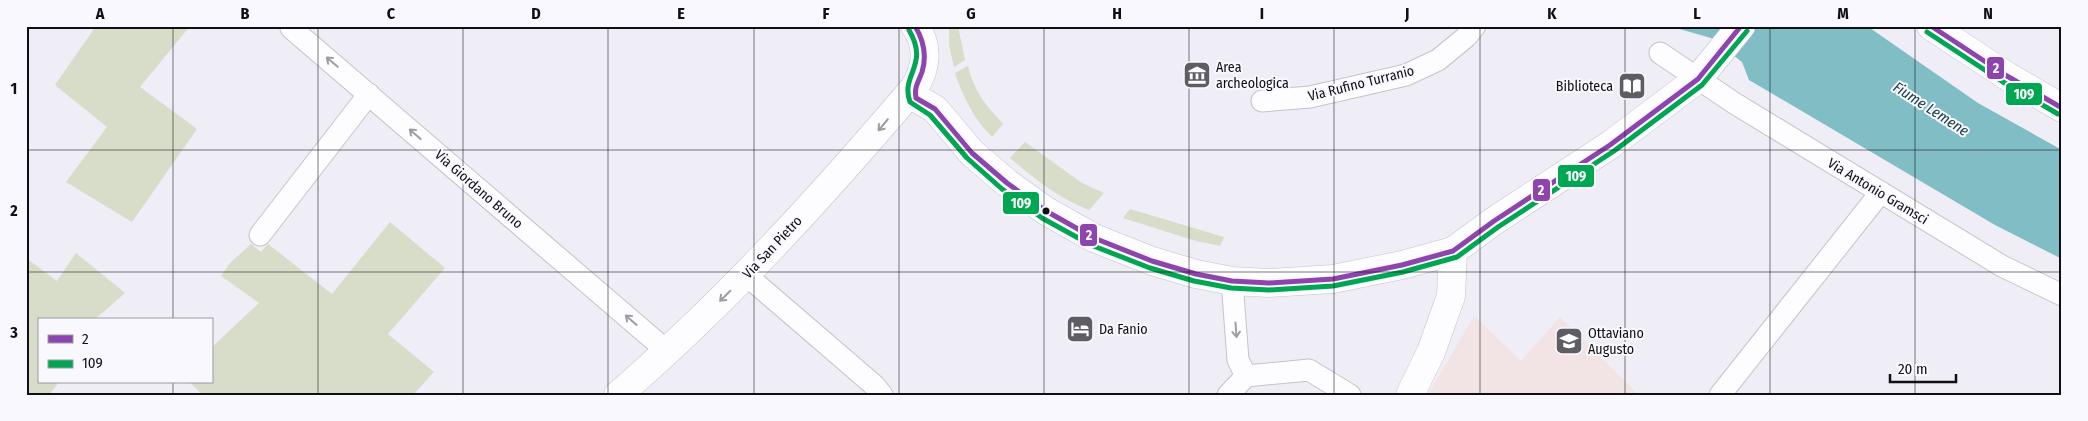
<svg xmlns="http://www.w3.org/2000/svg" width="2088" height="421" font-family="'Fira Sans Condensed',sans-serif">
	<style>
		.education { fill: #f2e3e4 }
		.green { fill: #d7ddc8 }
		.water { fill: #81bdc4 }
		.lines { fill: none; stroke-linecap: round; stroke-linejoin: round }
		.minor-casing { stroke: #c5c3cb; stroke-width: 23 }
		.tertiary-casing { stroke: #c5c3cb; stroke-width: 29 }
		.secondary-casing { stroke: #c5c3cb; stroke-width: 29 }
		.minor { stroke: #fdfcfe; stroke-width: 21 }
		.tertiary { stroke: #fdfcfe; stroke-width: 28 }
		.secondary { stroke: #fdfcfe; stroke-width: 28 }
		.bus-1-casing { stroke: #f9f8ff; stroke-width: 9 }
		.bus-2-casing { stroke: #f9f8ff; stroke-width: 9 }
		.bus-1 { stroke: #8e44ad; stroke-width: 5 }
		.bus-2 { stroke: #00a651; stroke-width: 5 }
		.oneway { stroke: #9e9da1 }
		.grid { fill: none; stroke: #100f15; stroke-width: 1; stroke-opacity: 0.55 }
		.bus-dot { fill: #100f15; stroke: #f9f8ff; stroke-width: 2 }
		.labels { text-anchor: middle; stroke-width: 4; stroke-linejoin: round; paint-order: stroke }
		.poi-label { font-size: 14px; fill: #100f15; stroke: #f9f8ff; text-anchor: start }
		.street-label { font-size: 14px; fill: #100f15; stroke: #f9f8ff }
		.water-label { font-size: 15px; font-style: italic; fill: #1a4246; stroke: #f9f8ff }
		.line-badge { stroke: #f9f8ff; stroke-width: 2 }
		.badge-label { font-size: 14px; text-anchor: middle; font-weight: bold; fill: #fff }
		.neatline { fill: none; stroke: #100f15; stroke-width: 2 }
		.grid-label { font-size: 16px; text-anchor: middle; font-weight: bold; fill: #100f15 }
	</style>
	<rect width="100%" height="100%" fill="#efedf6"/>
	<polygon class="education" points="1474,316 1521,361 1560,317 1639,395 1428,395"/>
	<g class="green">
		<polygon points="96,26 190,26 140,87 197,129 132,222 66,182 107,127 55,85"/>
		<polygon points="949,26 958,26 965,60 954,67 949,45"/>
		<path d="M 968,66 C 975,93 985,104 1003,124 L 992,137 C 974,119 963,97 955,73 Z"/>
		<path d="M 1025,142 L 1082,183 L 1104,193 L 1089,210 C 1058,198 1035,179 1010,158 Z"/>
		<polygon points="1130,209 1224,237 1220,246 1196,241 1123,218"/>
		<polygon points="390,222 445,268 388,334 434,372 413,395 203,395 189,382 211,382 211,348 259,303 221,276 230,263 251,244 261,252 268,244 332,294"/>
		<polygon points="76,253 125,293 94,320 39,320 39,382 59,382 49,395 26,395 26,258 57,281"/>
	</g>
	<polygon class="water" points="1669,26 1867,26 1978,103 2062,150 2062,259 1995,225 1749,80 1742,62 1711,38"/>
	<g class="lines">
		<g class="minor-casing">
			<g id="minor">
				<polyline points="292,26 291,28 668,352"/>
				<polyline points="1660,53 1734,103 2002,266 2062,295"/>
				<polyline points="1262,101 1310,97 1406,75 1438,60 1466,37 1475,26"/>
				<polyline points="260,235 369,94"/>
				<polyline points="746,275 875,386 882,395"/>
				<polyline points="1232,281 1238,360 1246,376 1309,370 1350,395"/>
				<polyline points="1228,395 1246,376"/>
				<polyline points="1720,395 1881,192"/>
			</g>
		</g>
		<g class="tertiary-casing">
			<g id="tertiary">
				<polyline points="914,88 916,98 935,109 972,153 1007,183 1046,211 1094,238 1152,261 1196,274 1232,281 1269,283 1333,279 1402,265 1453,251 1494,221 1610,145 1698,79 1741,26"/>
				<path d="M 618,395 C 726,302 822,196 914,88 C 927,68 929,46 915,26"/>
				<polyline points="1410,395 1431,352 1451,296 1453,251"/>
			</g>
		</g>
		<g class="secondary-casing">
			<polyline id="secondary" points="1931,26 2007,76 2062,108"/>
		</g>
		<use href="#minor" class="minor"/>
		<use href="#tertiary" class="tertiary"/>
		<use href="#secondary" class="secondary"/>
		<g class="bus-1-casing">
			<g id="bus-1">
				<path d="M 915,26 C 924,41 927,56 922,72 C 918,83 914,87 916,98 L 935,109 L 972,153 L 1007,183 L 1046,211 L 1094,238 L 1152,261 L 1196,274 L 1232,281 L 1269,283 L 1333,279 L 1402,265 L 1453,251 L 1494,221 L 1610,145 L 1698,79 L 1741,26"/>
				<polyline points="1931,26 2007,76 2062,108"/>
			</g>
		</g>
		<g class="bus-2-casing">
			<g id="bus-2">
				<path d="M 909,30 C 930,66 900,74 910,102 L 930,115 L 967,158 L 1002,189 L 1042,218 L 1091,245 L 1150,268 L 1194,281 L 1231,288 L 1269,290 L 1333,286 L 1403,272 L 1457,257 L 1498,227 L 1614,151 L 1702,85 L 1747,31"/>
				<polyline points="1927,32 2003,82 2058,114"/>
			</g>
		</g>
		<use href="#bus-1" class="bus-1"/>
		<use href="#bus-2" class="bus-2"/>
	</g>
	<defs><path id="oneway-shaft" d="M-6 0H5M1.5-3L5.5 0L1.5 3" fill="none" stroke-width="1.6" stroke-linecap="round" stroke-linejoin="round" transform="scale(1.25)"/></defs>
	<g class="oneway">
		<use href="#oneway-shaft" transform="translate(332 62) rotate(-140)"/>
		<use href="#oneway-shaft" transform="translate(883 125) rotate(130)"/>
		<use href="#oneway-shaft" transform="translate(415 134) rotate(-139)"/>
		<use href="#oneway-shaft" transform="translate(725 296) rotate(135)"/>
		<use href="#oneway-shaft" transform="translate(631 320) rotate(-139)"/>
		<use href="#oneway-shaft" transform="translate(1236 330) rotate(86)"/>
	</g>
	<path class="grid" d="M 173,26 L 173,320M 318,26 L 318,395M 463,26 L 463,395M 608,26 L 608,395M 754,26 L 754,395M 899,26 L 899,395M 1044,26 L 1044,395M 1189,26 L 1189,395M 1334,26 L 1334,395M 1480,26 L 1480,395M 1625,26 L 1625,395M 1770,26 L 1770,395M 1915,26 L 1915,395M 26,150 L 2062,150M 26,272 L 2062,272M 173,382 L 173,395"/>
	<defs>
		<g id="museum-square" transform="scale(1.4375)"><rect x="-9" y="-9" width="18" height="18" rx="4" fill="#5e5d64" stroke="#f9f8ff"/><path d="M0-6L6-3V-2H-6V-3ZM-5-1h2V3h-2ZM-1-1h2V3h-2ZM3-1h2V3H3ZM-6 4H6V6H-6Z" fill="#fff"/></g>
		<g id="library-square" transform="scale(1.4375)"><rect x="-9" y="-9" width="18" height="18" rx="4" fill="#5e5d64" stroke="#f9f8ff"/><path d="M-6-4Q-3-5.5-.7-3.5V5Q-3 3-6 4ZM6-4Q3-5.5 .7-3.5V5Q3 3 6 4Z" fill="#fff"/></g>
		<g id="hotel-square" transform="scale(1.4375)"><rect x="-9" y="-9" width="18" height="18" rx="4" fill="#5e5d64" stroke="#f9f8ff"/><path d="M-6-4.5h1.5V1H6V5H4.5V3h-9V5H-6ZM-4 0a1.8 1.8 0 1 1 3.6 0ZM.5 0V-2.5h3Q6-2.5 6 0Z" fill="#fff"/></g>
		<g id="school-square" transform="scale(1.4375)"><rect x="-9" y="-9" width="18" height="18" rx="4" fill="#5e5d64" stroke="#f9f8ff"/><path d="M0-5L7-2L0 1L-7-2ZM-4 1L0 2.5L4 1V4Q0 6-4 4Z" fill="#fff"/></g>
	</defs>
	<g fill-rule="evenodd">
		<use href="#museum-square" x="1197" y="75"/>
		<use href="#library-square" x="1632" y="86"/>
		<use href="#hotel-square" x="1080" y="329"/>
		<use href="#school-square" x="1569" y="341"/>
	</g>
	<circle class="bus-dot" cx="1046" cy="211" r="4.5"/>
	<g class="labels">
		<g class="poi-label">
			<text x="1216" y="72">Area<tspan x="1216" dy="16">archeologica</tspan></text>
			<text x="1613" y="91" text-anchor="end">Biblioteca</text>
			<text x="1099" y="334">Da Fanio</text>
			<text x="1588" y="338">Ottaviano<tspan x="1588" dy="16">Augusto</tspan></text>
		</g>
		<g class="street-label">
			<text transform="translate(1361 83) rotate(-14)" y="5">Via Rufino Turranio</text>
			<text transform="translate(479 189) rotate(41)" y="5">Via Giordano Bruno</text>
			<text transform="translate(1878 191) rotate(31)" y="5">Via Antonio Gramsci</text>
			<text transform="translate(772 247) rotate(-47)" y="5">Via San Pietro</text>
		</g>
		<g class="water-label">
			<text transform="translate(1931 109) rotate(33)" y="5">Fiume Lemene</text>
		</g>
	</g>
	<g class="line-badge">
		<rect x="1986" y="56" width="19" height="24" rx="5" fill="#8e44ad"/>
		<rect x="2005" y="82" width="38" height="24" rx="5" fill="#00a651"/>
		<rect x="1557" y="164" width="38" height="24" rx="5" fill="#00a651"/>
		<rect x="1532" y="178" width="19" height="24" rx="5" fill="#8e44ad"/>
		<rect x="1002" y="191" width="38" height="24" rx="5" fill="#00a651"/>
		<rect x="1079" y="223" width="19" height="24" rx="5" fill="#8e44ad"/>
	</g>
	<g class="badge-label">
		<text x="1996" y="73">2</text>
		<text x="2024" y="99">109</text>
		<text x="1576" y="181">109</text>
		<text x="1541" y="195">2</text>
		<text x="1021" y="208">109</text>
		<text x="1089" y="240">2</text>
	</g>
	<rect width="2088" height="421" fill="none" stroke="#f9f8ff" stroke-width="55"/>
	<rect x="38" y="318" width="175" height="65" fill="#f9f8ff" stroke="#9c9ba1"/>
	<rect x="48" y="335" width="25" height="8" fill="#8e44ad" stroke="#9c9ba1"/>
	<text x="82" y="344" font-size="15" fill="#100f15">2</text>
	<rect x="48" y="360" width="25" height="8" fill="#00a651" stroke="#9c9ba1"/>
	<text x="82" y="368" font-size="15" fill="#100f15">109</text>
	<path d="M1890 374v8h66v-8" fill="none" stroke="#100f15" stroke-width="2.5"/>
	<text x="1898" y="374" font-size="15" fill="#100f15" stroke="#f9f8ff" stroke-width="4" paint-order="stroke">20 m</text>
	<rect x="28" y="28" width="2032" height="366" class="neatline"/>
	<g class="grid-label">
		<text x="100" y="19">A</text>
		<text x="245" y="19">B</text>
		<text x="391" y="19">C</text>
		<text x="536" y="19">D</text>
		<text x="681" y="19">E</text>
		<text x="826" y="19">F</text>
		<text x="971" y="19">G</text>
		<text x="1117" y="19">H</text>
		<text x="1262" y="19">I</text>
		<text x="1407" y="19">J</text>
		<text x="1552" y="19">K</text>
		<text x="1697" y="19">L</text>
		<text x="1843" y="19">M</text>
		<text x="1988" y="19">N</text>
		<text x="14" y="94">1</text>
		<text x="14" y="216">2</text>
		<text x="14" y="338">3</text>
	</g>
</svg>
